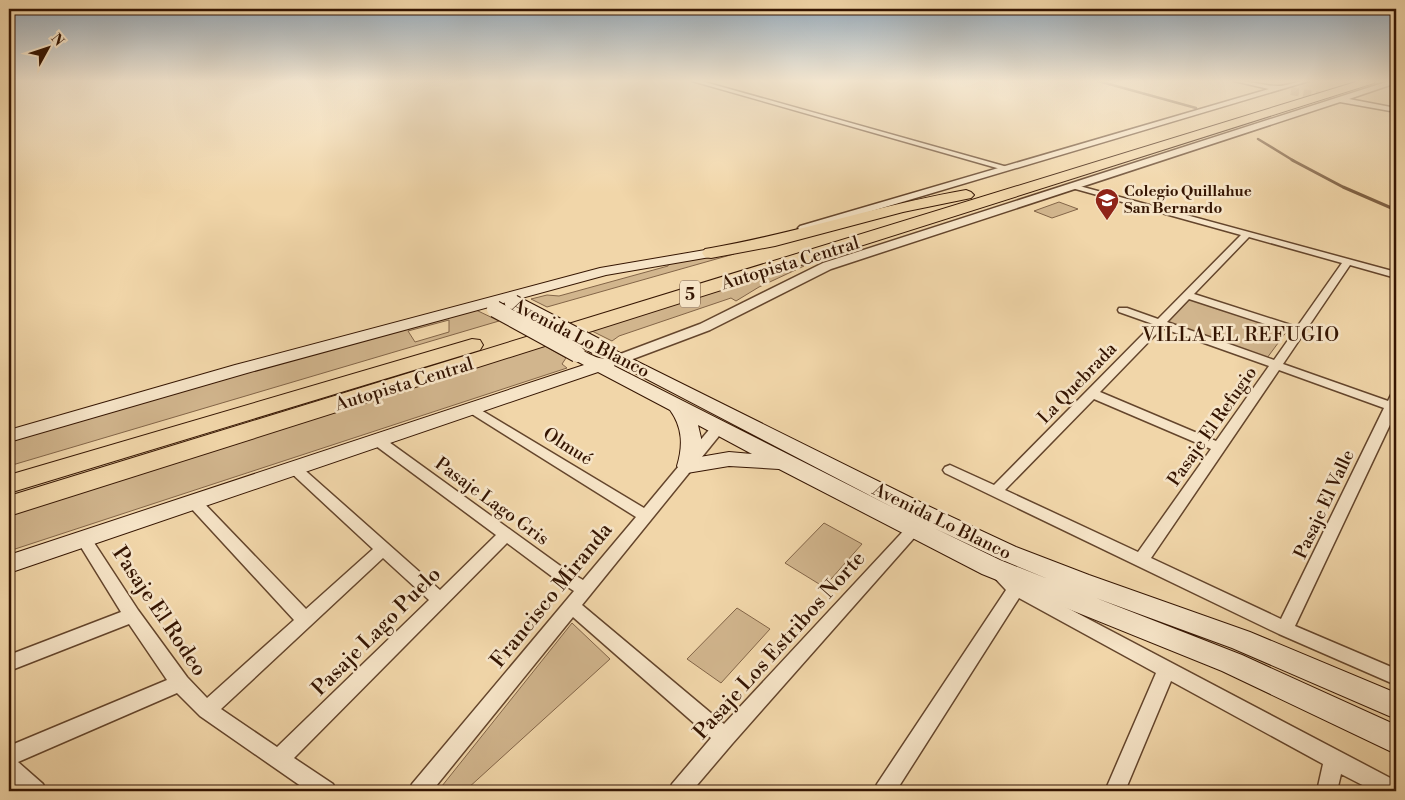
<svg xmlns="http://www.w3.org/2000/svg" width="1405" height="800" font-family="'Libre Bodoni',serif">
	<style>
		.green { fill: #d1b58d; stroke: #836548; fill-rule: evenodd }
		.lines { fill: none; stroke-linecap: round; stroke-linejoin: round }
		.stream-far1 { stroke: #7f6144; stroke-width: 2.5 }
		.stream { stroke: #7f6144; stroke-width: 3 }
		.tertiary-tunnel { stroke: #cbaf88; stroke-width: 8; stroke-dasharray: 8 4.5; stroke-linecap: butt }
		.minor-casing { stroke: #64452c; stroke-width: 3 }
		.tertiary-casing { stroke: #64452c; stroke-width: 3 }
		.secondary-casing { stroke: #351502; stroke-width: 2 }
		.motorway-casing { stroke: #351502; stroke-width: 2 }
		.minor { fill: #f6e4c7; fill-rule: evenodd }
		.tertiary { fill: #f6e4c7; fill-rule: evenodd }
		.secondary { fill: #f6e4c7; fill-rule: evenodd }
		.motorway { fill: #f1d6a9; fill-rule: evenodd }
		.secondary-bridge-casing { stroke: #351502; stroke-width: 18; stroke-linecap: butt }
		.secondary-bridge { stroke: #f6e4c7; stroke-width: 16 }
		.labels { text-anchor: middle; stroke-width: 5; stroke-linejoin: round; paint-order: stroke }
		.far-poi-label { font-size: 15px; font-weight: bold; fill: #351502; stroke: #f6e4c7; text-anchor: start }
		.shield { fill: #f6e4c7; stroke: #6f533d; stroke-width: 1 }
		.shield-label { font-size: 16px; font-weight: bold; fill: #351502 }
		.street-label { font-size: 18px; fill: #351502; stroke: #f6e4c7 }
		.neighbourhood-label { font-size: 19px; letter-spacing: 1px; fill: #351502; stroke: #f6e4c7 }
		.near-street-label { font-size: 21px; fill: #351502; stroke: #f6e4c7 }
	</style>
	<rect width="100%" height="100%" fill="#f1d6a9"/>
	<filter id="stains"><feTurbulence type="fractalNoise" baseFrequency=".004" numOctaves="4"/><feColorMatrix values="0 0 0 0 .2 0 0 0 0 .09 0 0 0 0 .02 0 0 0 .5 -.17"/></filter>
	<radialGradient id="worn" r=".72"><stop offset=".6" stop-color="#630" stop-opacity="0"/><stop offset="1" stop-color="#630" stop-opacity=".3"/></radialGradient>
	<g class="green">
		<polygon points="1059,202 1078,209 1052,218 1034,211"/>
		<polygon points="734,254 547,307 531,299 547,295 559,296 668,266 669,262"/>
		<polygon points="799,263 804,266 759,287 736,301 731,298 619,336 612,341 590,330"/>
		<polygon points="1190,299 1287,331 1267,358 1167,323"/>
		<path d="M 476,310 L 499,321 L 9,466 L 9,440 L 313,353 ZM 449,320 L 449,332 L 415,342 L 408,331 Z"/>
		<polygon points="541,344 566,358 562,364 567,368 9,551 9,514"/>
		<polygon points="824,523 862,544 824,587 785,563"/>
		<polygon points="737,608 770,629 721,683 687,659"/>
		<polygon points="572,623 610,659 467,789 469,791 438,791"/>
	</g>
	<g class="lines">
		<g class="stream-far1">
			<polyline points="1098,81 1196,108"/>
			<polyline points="1258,139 1294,161"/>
		</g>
		<polyline class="stream" points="1292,160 1343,187 1396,210"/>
		<polyline class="tertiary-tunnel" points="1291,91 1332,98"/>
		<g class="minor-casing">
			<g id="minor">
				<polygon points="692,81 701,81 1011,168 1004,170"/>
				<path d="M 1072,184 L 1396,272 L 1396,278 L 1350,265 L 1283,364 L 1388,401 L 1392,393 L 1396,392 L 1396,412 L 1295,626 L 1396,669 L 1396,685 L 1279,634 L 945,473 L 943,470 L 945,467 L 950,465 L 994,485 L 1153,324 L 1119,312 L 1118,310 L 1119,308 L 1127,308 L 1158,319 L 1241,235 L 1072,188 ZM 1249,237 L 1342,263 L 1297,327 L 1194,294 ZM 1189,299 L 1293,333 L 1274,360 L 1167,322 ZM 1162,328 L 1269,366 L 1216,441 L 1100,392 ZM 1279,370 L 1384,408 L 1281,619 L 1151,558 ZM 1094,399 L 1211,449 L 1138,552 L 1005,490 Z"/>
				<path d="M 471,404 L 644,508 L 713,425 L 723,425 L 725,428 L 723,431 L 582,605 L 724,724 L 909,525 L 914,523 L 919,525 L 922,529 L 732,744 L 692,791 L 669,791 L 672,784 L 711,738 L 573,617 L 432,791 L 409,791 L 412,784 L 574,591 L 554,578 L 507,543 L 294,758 L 333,784 L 336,791 L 308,791 L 200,716 L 177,693 L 18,762 L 43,784 L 46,791 L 21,791 L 9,780 L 9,746 L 167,680 L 129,624 L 9,671 L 9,655 L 121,612 L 76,539 L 79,535 L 84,533 L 89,535 L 138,610 L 187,677 L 207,698 L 294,620 L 189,506 L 187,502 L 189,498 L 194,497 L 199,498 L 306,609 L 373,549 L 289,471 L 287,468 L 289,465 L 299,465 L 440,590 L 496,535 L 372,443 L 370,440 L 372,437 L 382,437 L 566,570 L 583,580 L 636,517 L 467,411 L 465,408 ZM 383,558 L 429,600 L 277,747 L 221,709 Z"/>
				<polygon points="1000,569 1006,571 1022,584 1396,781 1396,791 1374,791 1341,774 1337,791 1317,791 1323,764 1171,681 1125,791 1105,791 1156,673 1019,598 896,791 874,791 877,784 1006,590 992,575 994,571"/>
			</g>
		</g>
		<g class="tertiary-casing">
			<g id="tertiary">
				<path d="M 1234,81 C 1249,80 1263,86 1278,86 C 1288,86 1298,80 1309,81 L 808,230 L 800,230 L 798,228 L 800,226 L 1269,89 Z"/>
				<polygon points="1389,81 1396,81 1396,83 1349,99 1396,108 1396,112 1340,102 831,269 710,330 625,362 615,362 612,359 615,356 700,324 823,263"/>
			</g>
		</g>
		<g class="secondary-casing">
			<g id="secondary">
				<polygon points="711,249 716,250 718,253 716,256 606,275 247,373 9,442 9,430 235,365 600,268"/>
				<path d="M 596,341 L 926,505 L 1016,547 L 1089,575 L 1250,632 L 1396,693 L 1396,719 L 1232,648 L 1096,598 L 1242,655 L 1396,725 L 1396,754 L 1222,671 L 982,574 L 779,469 L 729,466 L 687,473 L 680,471 L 677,466 C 683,446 683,428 670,410 L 598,372 L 9,573 L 9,555 L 584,365 L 571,358 L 568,354 L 571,350 C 585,347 594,361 606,358 L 590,350 L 587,346 L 590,342 ZM 616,363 L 896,509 L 614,366 ZM 698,425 L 752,454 L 729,452 L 700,457 L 702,442 ZM 934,528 L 1000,559 L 1048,579 L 1000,560 Z"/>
			</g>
		</g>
		<g class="motorway-casing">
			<g id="motorway">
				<polygon points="1359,81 1375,81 1374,83 9,516 9,496"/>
				<path d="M 966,190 L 971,192 L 974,195 L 971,198 L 903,212 L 775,246 L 711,258 L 705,257 L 702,253 L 705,249 L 711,248 C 797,233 880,205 966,190 Z"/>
				<polygon points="472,339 480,340 483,345 480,350 9,493 9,475"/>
			</g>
		</g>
		<use href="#minor" class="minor"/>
		<use href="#tertiary" class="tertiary"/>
		<use href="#secondary" class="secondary"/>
		<use href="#motorway" class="motorway"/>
		<g class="secondary-bridge-casing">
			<g id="secondary-bridge">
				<polyline points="513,303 596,346"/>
				<polyline points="495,309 577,354"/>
			</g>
		</g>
		<use href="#secondary-bridge" class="secondary-bridge"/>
	</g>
	<linearGradient id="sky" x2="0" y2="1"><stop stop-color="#92a7b8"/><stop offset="0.42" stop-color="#f9edd8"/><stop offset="1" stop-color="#f9edd8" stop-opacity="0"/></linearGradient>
	<rect width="1405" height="193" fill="url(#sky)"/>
	<defs>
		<g id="school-pin" transform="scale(1.25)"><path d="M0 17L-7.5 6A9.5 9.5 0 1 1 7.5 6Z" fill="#8f2418" stroke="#f6e4c7"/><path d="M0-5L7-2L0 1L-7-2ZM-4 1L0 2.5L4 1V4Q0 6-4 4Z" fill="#fff"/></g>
	</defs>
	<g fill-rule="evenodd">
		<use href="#school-pin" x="1107" y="200"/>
	</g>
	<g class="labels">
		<g class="far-poi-label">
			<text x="1124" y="196">Colegio Quillahue<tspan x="1124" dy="17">San Bernardo</tspan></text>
		</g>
		<rect class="shield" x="680" y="280.5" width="20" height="27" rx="4"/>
		<g class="shield-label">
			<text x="690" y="300">5</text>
		</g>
		<g class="street-label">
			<text transform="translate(790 263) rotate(-17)" y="6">Autopista Central</text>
			<text transform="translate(581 338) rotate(27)" y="6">Avenida Lo Blanco</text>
			<text transform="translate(1077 383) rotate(-46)" y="6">La Quebrada</text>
			<text transform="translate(404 384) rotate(-17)" y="6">Autopista Central</text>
			<text transform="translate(1212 426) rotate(-55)" y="6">Pasaje El Refugio</text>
			<text transform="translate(568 446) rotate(32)" y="6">Olmué</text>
			<text transform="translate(492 501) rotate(36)" y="6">Pasaje Lago Gris</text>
			<text transform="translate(1324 504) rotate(-65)" y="6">Pasaje El Valle</text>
			<text transform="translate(942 521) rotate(26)" y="6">Avenida Lo Blanco</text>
		</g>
		<g class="neighbourhood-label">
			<text x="1241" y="341">VILLA EL REFUGIO</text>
		</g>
		<g class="near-street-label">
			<text transform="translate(551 595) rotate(-51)" y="7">Francisco Miranda</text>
			<text transform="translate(160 611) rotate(56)" y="7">Pasaje El Rodeo</text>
			<text transform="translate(376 631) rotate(-45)" y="7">Pasaje Lago Puelo</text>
			<text transform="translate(779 645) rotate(-48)" y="7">Pasaje Los Estribos Norte</text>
		</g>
	</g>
	<rect width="1405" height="800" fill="none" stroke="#f1d6a9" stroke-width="30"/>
	<rect x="10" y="10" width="1385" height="780" fill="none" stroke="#351502" stroke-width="2.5"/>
	<rect x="15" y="15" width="1375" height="770" fill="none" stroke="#351502"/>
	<g transform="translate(48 48) rotate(50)" stroke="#f6e4c7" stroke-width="4" paint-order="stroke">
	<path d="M0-4L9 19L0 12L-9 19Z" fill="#351502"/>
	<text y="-8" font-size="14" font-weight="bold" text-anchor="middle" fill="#351502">N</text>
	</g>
	<rect width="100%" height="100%" filter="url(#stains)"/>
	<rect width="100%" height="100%" fill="url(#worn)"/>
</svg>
